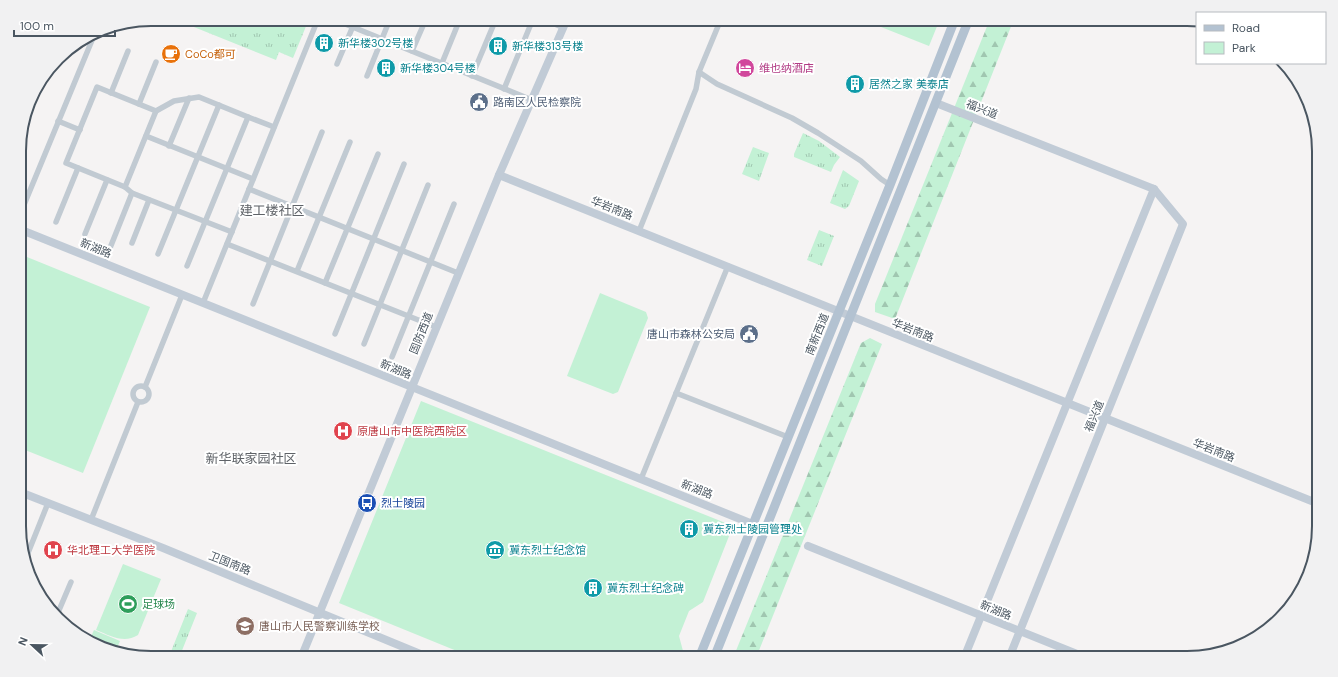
<svg xmlns="http://www.w3.org/2000/svg" width="1338" height="677" font-family="'DM Sans','Noto Sans SC',sans-serif">
	<style>
		.grass { fill: url(#grass-tufts) }
		.forest { fill: url(#forest-firs) }
		.green { fill: #c3f1d5 }
		.lines { fill: none; stroke-linecap: round; stroke-linejoin: round }
		.street { stroke: #c1cad2; stroke-width: 5.5 }
		.secondary { stroke: #c1cbd6; stroke-width: 8 }
		.primary { stroke: #b3c2d1; stroke-width: 9 }
		.labels { text-anchor: middle; stroke-width: 4; stroke-linejoin: round; paint-order: stroke }
		.culture-label { font-size: 11px; fill: #0d838f; stroke: #fff; text-anchor: start }
		.food-label { font-size: 11px; fill: #c56008; stroke: #fff; text-anchor: start }
		.hotel-label { font-size: 11px; fill: #b23c85; stroke: #fff; text-anchor: start }
		.service-label { font-size: 11px; fill: #4e5e75; stroke: #fff; text-anchor: start }
		.street-label { font-size: 11px; fill: #4a5661; stroke: #fff }
		.health-label { font-size: 11px; fill: #be3a42; stroke: #fff; text-anchor: start }
		.transit-label { font-size: 11px; fill: #164399; stroke: #fff; text-anchor: start }
		.leisure-label { font-size: 11px; fill: #27864d; stroke: #fff; text-anchor: start }
		.education-label { font-size: 11px; fill: #785e54; stroke: #fff; text-anchor: start }
		.quarter-label { font-size: 13px; fill: #5f6368; stroke: #fff }
		.rim { fill: none; stroke: #4a5661; stroke-width: 2 }
	</style>
	<defs>
		<pattern id="grass-tufts" width="24" height="20" patternUnits="userSpaceOnUse"><rect width="24" height="20" fill="#c3f1d5"/><path d="M3 7l-1-3M5 7V3M7 7l1-3M15 17l-1-3M17 17v-4M19 17l1-3" fill="none" stroke="#a0c6b0"/></pattern>
		<pattern id="forest-firs" width="22" height="20" patternUnits="userSpaceOnUse"><rect width="22" height="20" fill="#c3f1d5"/><path d="M5 1l3.5 6h-7zM16 11l3.5 6h-7z" fill="#a0c6b0"/></pattern>
	</defs>
	<rect width="100%" height="100%" fill="#f5f3f3"/>
	<g class="grass">
		<polygon points="174,19 309,19 293,58 279,52 276,60"/>
		<polygon points="803,133 819,141 840,157 834,165 831,172 794,157 794,154"/>
		<polygon points="753,147 769,153 759,181 742,174"/>
		<polygon points="843,170 859,181 849,206 845,209 830,203"/>
		<polygon points="819,230 834,236 822,266 807,260"/>
		<polygon points="188,609 197,613 179,658 170,654"/>
	</g>
	<g class="forest">
		<polygon points="990,19 1014,19 895,319 875,312 875,304"/>
		<polygon points="870,338 882,344 756,658 733,658 861,343"/>
	</g>
	<g class="green">
		<polygon points="878,19 940,19 929,46 876,25"/>
		<polygon points="27,257 150,307 83,473 20,448 20,276"/>
		<polygon points="600,293 646,312 648,318 618,392 613,394 567,376"/>
		<polygon points="421,401 733,526 703,602 689,611 679,636 683,651 680,658 474,658 339,603"/>
		<path d="M 123,564 L 161,579 L 138,635 C 124,644 111,636 96,630 Z"/>
		<polygon points="94,630 120,641 116,650 93,644 89,641"/>
	</g>
	<g class="lines">
		<g class="street">
			<polyline points="333,19 532,100"/>
			<polyline points="543,19 564,28"/>
			<polyline points="412,51 426,19"/>
			<polyline points="442,63 460,19"/>
			<polyline points="337,64 356,19"/>
			<polyline points="699,72 717,84 792,118 818,133 861,161 881,179 890,185"/>
			<polyline points="367,76 390,19"/>
			<polyline points="472,76 496,19"/>
			<polyline points="504,89 533,19"/>
			<polyline points="111,93 128,51"/>
			<polyline points="139,104 156,62"/>
			<polyline points="58,121 80,130"/>
			<polyline points="146,136 253,179"/>
			<polyline points="169,146 189,98"/>
			<polyline points="125,187 156,111"/>
			<polyline points="249,189 458,273"/>
			<polyline points="19,217 95,33"/>
			<polyline points="56,222 78,168"/>
			<polyline points="639,231 696,89 699,72 721,19"/>
			<polyline points="232,232 132,193 125,187 66,163 97,87 156,111 174,101 199,97 248,117"/>
			<polyline points="85,234 107,180"/>
			<polyline points="132,243 149,200"/>
			<polyline points="227,244 436,327"/>
			<polyline points="158,254 219,105"/>
			<polyline points="104,263 132,193"/>
			<polyline points="187,266 248,117 274,127"/>
			<polyline points="297,271 350,142"/>
			<polyline points="325,283 378,154"/>
			<polyline points="203,303 318,19"/>
			<polyline points="253,304 322,132"/>
			<polyline points="335,334 404,164"/>
			<polyline points="364,344 428,185"/>
			<polyline points="392,357 454,204"/>
			<circle cx="141" cy="394" r="8"/>
			<polyline points="145,387 182,295"/>
			<polyline points="676,393 788,437"/>
			<polyline points="641,479 728,266"/>
			<polyline points="91,520 138,402"/>
			<polyline points="26,558 48,503"/>
			<polyline points="57,615 71,582"/>
		</g>
		<g class="secondary">
			<polyline points="936,103 1154,189 1183,224 1009,658"/>
			<polyline points="499,175 1319,504"/>
			<polyline points="19,229 765,529"/>
			<polyline points="20,492 163,548 430,658"/>
			<polyline points="808,546 1087,658"/>
			<polyline points="301,658 499,175 567,19"/>
			<polyline points="964,658 1154,189"/>
		</g>
		<g class="primary">
			<polyline points="699,658 890,185 955,19"/>
			<polyline points="714,658 969,19"/>
		</g>
	</g>
	<defs>
		<g id="building-disc" transform="scale(1)"><circle r="9.5" fill="#0f9aa8" stroke="#fff"/><path d="M-4-6H4V6H1V3H-1V6H-4ZM-2.5-4.3h1.7v1.8h-1.7ZM.8-4.3h1.7v1.8H.8ZM-2.5-1h1.7V.8h-1.7ZM.8-1h1.7V.8H.8Z" fill="#fff"/></g>
		<g id="cafe-disc" transform="scale(1)"><circle r="9.5" fill="#e8710a" stroke="#fff"/><path d="M-5.5-4.5H6V0H3Q3 3.5 0 3.5H-2.5Q-5.5 3.5-5.5 0ZM3-3.2v2h1.7v-2ZM-6 4.5H4V6H-6Z" fill="#fff"/></g>
		<g id="hotel-disc" transform="scale(1)"><circle r="9.5" fill="#d1479c" stroke="#fff"/><path d="M-6-4.5h1.5V1H6V5H4.5V3h-9V5H-6ZM-4 0a1.8 1.8 0 1 1 3.6 0ZM.5 0V-2.5h3Q6-2.5 6 0Z" fill="#fff"/></g>
		<g id="civic-disc" transform="scale(1)"><circle r="9.5" fill="#5c6f8a" stroke="#fff"/><path d="M-.6-6.5H3V-4.5H.6V-3L4-1V1h2V6H-6V1h2V-1L-.6-3ZM-1.2 2.5V6h2.4V2.5Z" fill="#fff"/></g>
		<g id="hospital-disc" transform="scale(1)"><circle r="9.5" fill="#e0444e" stroke="#fff"/><path d="M-5-5h3v3.5h4V-5h3V5h-3V1.5h-4V5h-3Z" fill="#fff"/></g>
		<g id="bus-disc" transform="scale(1)"><circle r="9.5" fill="#1a4fb4" stroke="#fff"/><path d="M-5-6H5V4H4V6H2V4H-2V6H-4V4H-5ZM-3.5-4V0h7V-4ZM-3.5 1.2v1.5H-2V1.2ZM2 1.2v1.5H3.5V1.2Z" fill="#fff"/></g>
		<g id="museum-disc" transform="scale(1)"><circle r="9.5" fill="#0f9aa8" stroke="#fff"/><path d="M0-6L6-3V-2H-6V-3ZM-5-1h2V3h-2ZM-1-1h2V3h-2ZM3-1h2V3H3ZM-6 4H6V6H-6Z" fill="#fff"/></g>
		<g id="stadium-disc" transform="scale(1)"><circle r="9.5" fill="#2e9e5b" stroke="#fff"/><path d="M0-5a6.5 5 0 1 0 0 10a6.5 5 0 1 0 0-10ZM-3.5-1.8h7v3.6h-7Z" fill="#fff"/></g>
		<g id="school-disc" transform="scale(1)"><circle r="9.5" fill="#8d6e63" stroke="#fff"/><path d="M0-5L7-2L0 1L-7-2ZM-4 1L0 2.5L4 1V4Q0 6-4 4Z" fill="#fff"/></g>
	</defs>
	<g fill-rule="evenodd">
		<use href="#building-disc" x="324" y="43"/>
		<use href="#building-disc" x="498" y="46"/>
		<use href="#cafe-disc" x="171" y="54"/>
		<use href="#building-disc" x="386" y="68"/>
		<use href="#hotel-disc" x="745" y="68"/>
		<use href="#building-disc" x="855" y="84"/>
		<use href="#civic-disc" x="479" y="102"/>
		<use href="#civic-disc" x="749" y="334"/>
		<use href="#hospital-disc" x="343" y="431"/>
		<use href="#bus-disc" x="367" y="503"/>
		<use href="#building-disc" x="689" y="529"/>
		<use href="#hospital-disc" x="53" y="550"/>
		<use href="#museum-disc" x="495" y="550"/>
		<use href="#building-disc" x="593" y="588"/>
		<use href="#stadium-disc" x="128" y="604"/>
		<use href="#school-disc" x="245" y="626"/>
	</g>
	<g class="labels">
		<g class="culture-label">
			<text x="338" y="47">新华楼302号楼</text>
			<text x="512" y="50">新华楼313号楼</text>
			<text x="400" y="72">新华楼304号楼</text>
			<text x="869" y="88">居然之家 美泰店</text>
			<text x="703" y="533">冀东烈士陵园管理处</text>
			<text x="509" y="554">冀东烈士纪念馆</text>
			<text x="607" y="592">冀东烈士纪念碑</text>
		</g>
		<g class="food-label">
			<text x="185" y="58">CoCo都可</text>
		</g>
		<g class="hotel-label">
			<text x="759" y="72">维也纳酒店</text>
		</g>
		<g class="service-label">
			<text x="493" y="106">路南区人民检察院</text>
			<text x="735" y="338" text-anchor="end">唐山市森林公安局</text>
		</g>
		<g class="street-label">
			<text transform="translate(982 109) rotate(21)" y="4">福兴道</text>
			<text transform="translate(612 208) rotate(22)" y="4">华岩南路</text>
			<text transform="translate(96 248) rotate(22)" y="4">新湖路</text>
			<text transform="translate(913 330) rotate(22)" y="4">华岩南路</text>
			<text transform="translate(421 333) rotate(-68)" y="4">国防西道</text>
			<text transform="translate(817 334) rotate(-68)" y="4">南新西道</text>
			<text transform="translate(396 369) rotate(22)" y="4">新湖路</text>
			<text transform="translate(1094 416) rotate(-68)" y="4">福兴道</text>
			<text transform="translate(1214 450) rotate(22)" y="4">华岩南路</text>
			<text transform="translate(697 489) rotate(21)" y="4">新湖路</text>
			<text transform="translate(230 563) rotate(22)" y="4">卫国南路</text>
			<text transform="translate(996 610) rotate(22)" y="4">新湖路</text>
		</g>
		<g class="health-label">
			<text x="357" y="435">原唐山市中医院西院区</text>
			<text x="67" y="554">华北理工大学医院</text>
		</g>
		<g class="transit-label">
			<text x="381" y="507">烈士陵园</text>
		</g>
		<g class="leisure-label">
			<text x="142" y="608">足球场</text>
		</g>
		<g class="education-label">
			<text x="259" y="630">唐山市人民警察训练学校</text>
		</g>
		<g class="quarter-label">
			<text x="272" y="215">建工楼社区</text>
			<text x="251" y="463">新华联家园社区</text>
		</g>
	</g>
	<path d="M0 0H1338V677H0ZM151 26H1187A125 125 0 0 1 1312 151V526A125 125 0 0 1 1187 651H151A125 125 0 0 1 26 526V151A125 125 0 0 1 151 26Z" fill="#f1f1f2" fill-rule="evenodd"/>
	<path class="rim" d="M151 26H1187A125 125 0 0 1 1312 151V526A125 125 0 0 1 1187 651H151A125 125 0 0 1 26 526V151A125 125 0 0 1 151 26Z"/>
	<rect x="1196" y="12" width="130" height="52" fill="#ffffff" stroke="#b7bbc0"/>
	<rect x="1204" y="25" width="20" height="6" fill="#b3c2d1" stroke="#b7bbc0"/>
	<text x="1232" y="32" font-size="12" fill="#4a5661">Road</text>
	<rect x="1204" y="42" width="20" height="12" fill="#c3f1d5" stroke="#b7bbc0"/>
	<text x="1232" y="52" font-size="12" fill="#4a5661">Park</text>
	<g transform="translate(32 645) rotate(292)" stroke="#ffffff" stroke-width="3" paint-order="stroke">
	<path d="M0-3L7 15L0 10L-7 15Z" fill="#4a5661"/>
	<text y="-6" font-size="11" font-weight="bold" text-anchor="middle" fill="#4a5661">N</text>
	</g>
	<path d="M14 30v6h101v-6" fill="none" stroke="#4a5661" stroke-width="2"/>
	<text x="20" y="30" font-size="12" fill="#4a5661" stroke="#ffffff" stroke-width="3" paint-order="stroke">100 m</text>
</svg>
